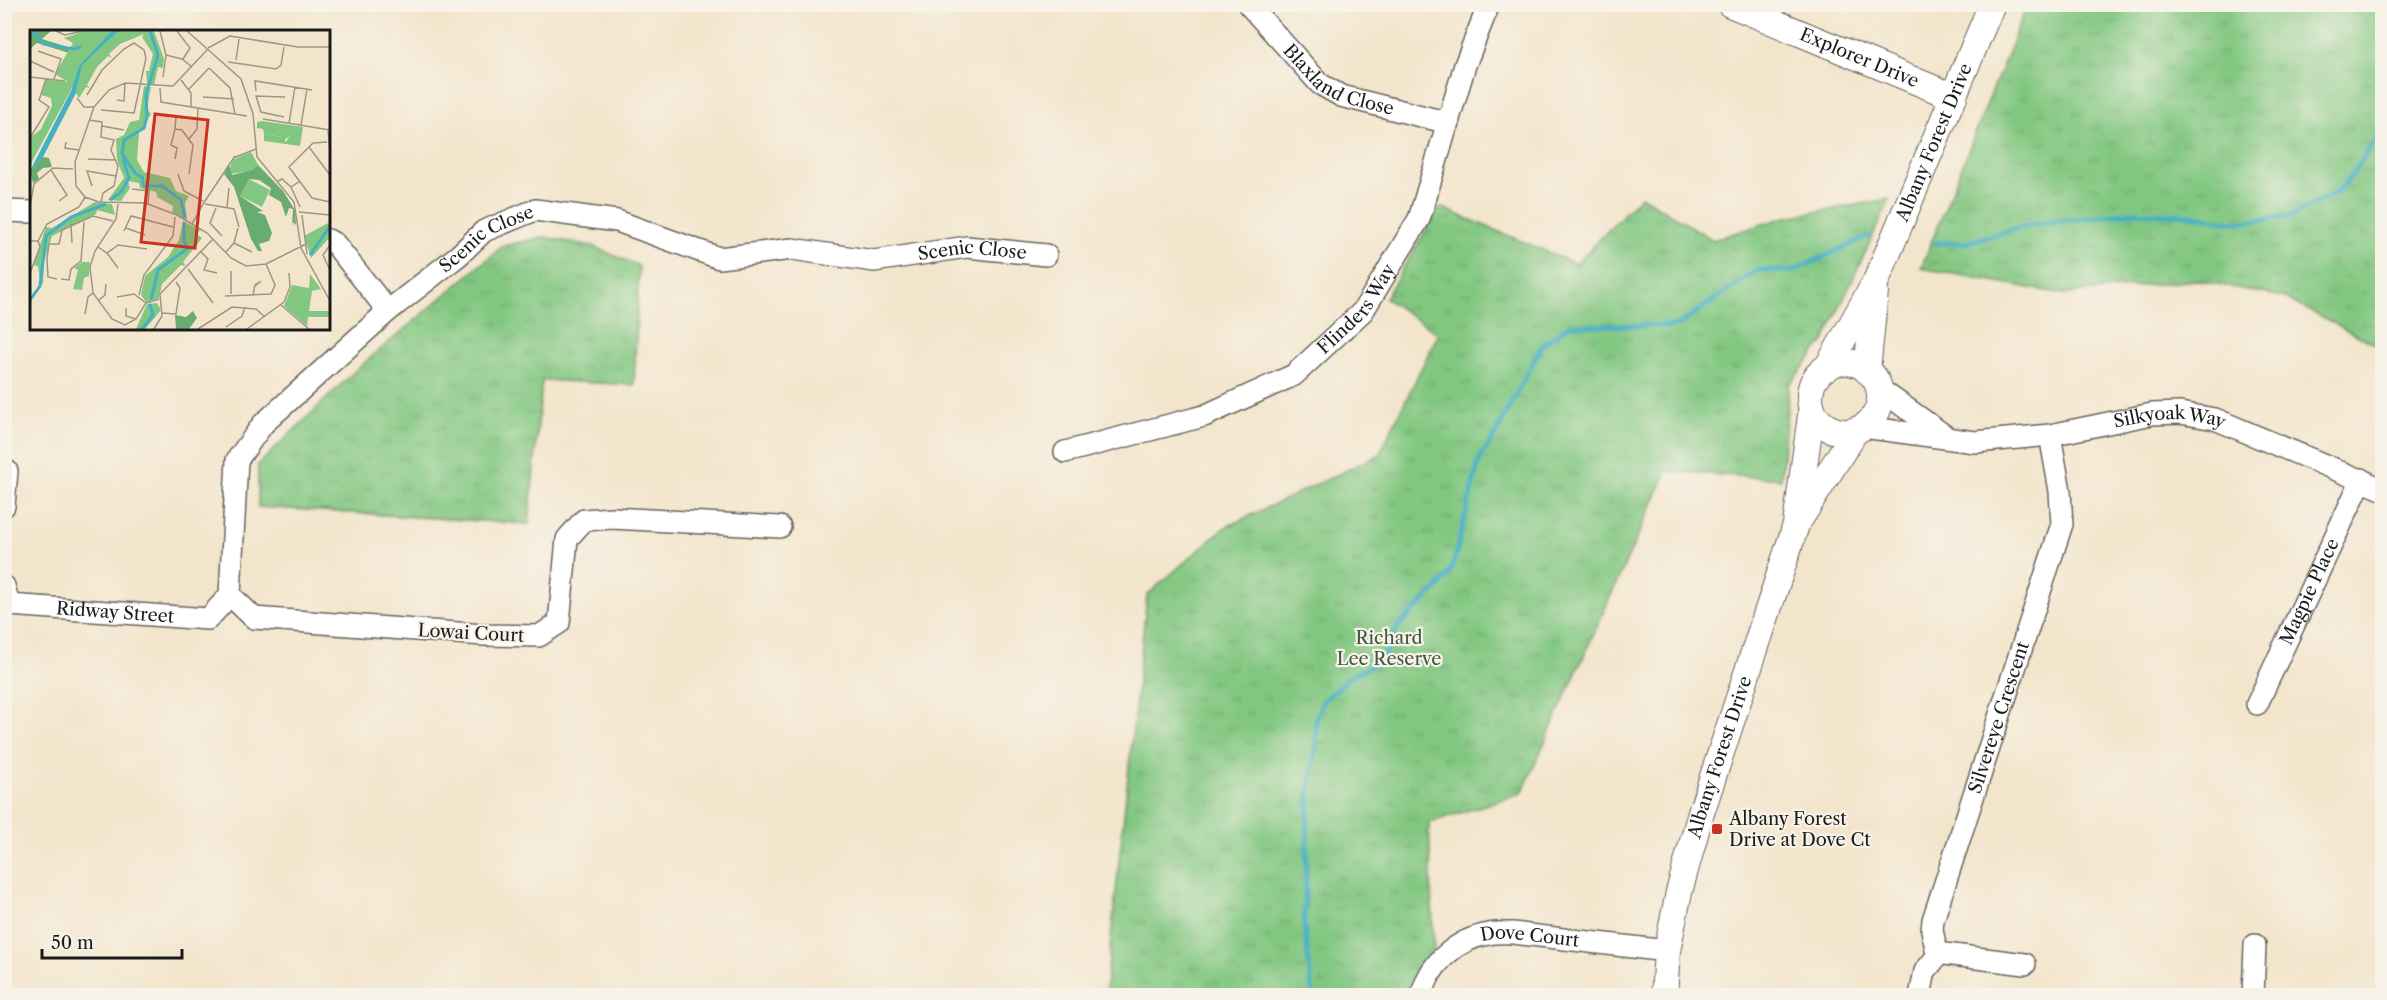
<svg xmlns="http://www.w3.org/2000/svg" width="2387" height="1000" font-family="'Libre Caslon Text',serif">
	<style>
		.park { fill: url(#park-tufts); stroke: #4f724e; stroke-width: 1.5 }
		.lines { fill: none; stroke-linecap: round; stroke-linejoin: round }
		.stream { stroke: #45afc4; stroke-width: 5 }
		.minor-casing { stroke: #67625a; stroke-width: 24 }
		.tertiary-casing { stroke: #67625a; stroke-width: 28 }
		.minor { stroke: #fff; stroke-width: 21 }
		.tertiary { stroke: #fff; stroke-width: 26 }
		.poi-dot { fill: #c8321e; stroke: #f7f3e8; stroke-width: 2 }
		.labels { text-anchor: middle; stroke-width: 4.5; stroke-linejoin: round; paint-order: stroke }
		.street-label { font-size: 18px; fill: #1c1c1c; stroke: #f7f3e8 }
		.park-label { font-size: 18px; fill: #40583f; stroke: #f7f3e8 }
		.poi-label { font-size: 18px; fill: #1c1c1c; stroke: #f7f3e8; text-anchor: start }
		.inset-river { fill: none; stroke: #45afc4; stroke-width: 3 }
		.inset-road { fill: none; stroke: #9d9586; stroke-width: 1.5 }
		.view { fill: #c8321e; fill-opacity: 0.15; stroke: #c8321e; stroke-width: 3 }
		.inset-edge { fill: none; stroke: #1c1c1c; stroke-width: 3 }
	</style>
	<defs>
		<pattern id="park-tufts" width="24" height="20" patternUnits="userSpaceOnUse" patternTransform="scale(1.5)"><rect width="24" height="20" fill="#82c781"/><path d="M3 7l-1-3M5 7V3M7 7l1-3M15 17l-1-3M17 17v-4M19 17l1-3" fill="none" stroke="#70aa6f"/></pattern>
	</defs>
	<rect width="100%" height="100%" fill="#f7f3e8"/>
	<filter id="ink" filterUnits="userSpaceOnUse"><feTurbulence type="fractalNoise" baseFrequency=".0167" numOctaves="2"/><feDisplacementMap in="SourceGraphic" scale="12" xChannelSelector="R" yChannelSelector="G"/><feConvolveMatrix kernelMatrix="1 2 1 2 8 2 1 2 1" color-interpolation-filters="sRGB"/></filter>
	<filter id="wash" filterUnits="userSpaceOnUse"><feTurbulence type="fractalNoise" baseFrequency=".008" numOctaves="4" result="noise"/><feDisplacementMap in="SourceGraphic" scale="24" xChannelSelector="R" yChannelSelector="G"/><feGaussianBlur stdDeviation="1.35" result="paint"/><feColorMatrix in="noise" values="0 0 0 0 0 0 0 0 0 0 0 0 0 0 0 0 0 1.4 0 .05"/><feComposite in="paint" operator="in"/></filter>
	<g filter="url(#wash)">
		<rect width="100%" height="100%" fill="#f3e5cc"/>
		<g class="park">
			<polygon points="2381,4 2382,348 2283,297 2196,280 2063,294 1921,268 2027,5"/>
			<polygon points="1641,196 1713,240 1782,218 1890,199 1824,341 1789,385 1781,479 1667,471 1522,793 1429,823 1434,951 1416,977 1411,995 1105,996 1147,595 1224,528 1379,455 1438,334 1385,298 1440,207 1576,264"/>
			<polygon points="543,237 592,246 639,266 634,385 542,380 529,524 258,507 258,465 356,370 503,246"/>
		</g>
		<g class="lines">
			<g class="stream">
				<polyline points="1936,243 1964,243 2029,225 2135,212 2188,215 2238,223 2291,216 2336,193 2349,179 2382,131"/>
				<polyline points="1313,996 1304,925 1309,792 1316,749 1316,720 1323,701 1351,676 1383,660 1398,626 1438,588 1452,569 1480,457 1490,444 1542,345 1569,325 1677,326 1757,270 1793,271 1869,236"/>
			</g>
		</g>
	</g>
	<g filter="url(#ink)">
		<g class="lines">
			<g class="minor-casing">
				<g id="minor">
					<path id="s1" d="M 1248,4 L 1320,84 L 1341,96 L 1449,123"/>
					<polyline points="4,211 32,212"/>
					<polyline points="328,240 335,244 388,311"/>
					<polyline points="1878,388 1944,435"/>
					<path id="s2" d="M 1863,427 L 1975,442 L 2050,435 L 2152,414 L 2180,413 L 2215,419 L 2382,489"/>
					<path id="s3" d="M 1065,452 L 1204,416 L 1294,375 L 1363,311 L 1419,219 L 1465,65 L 1489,4"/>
					<polyline points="4,506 7,471"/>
					<path id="s4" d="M 780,527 L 612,518 L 584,520 L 567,539 L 559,623 L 539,636 L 484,635 L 254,618 L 230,595 L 237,460 L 263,424 L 388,311 L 459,255 L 484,231 L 535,210 L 617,221 L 719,258 L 792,249 L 874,261 L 967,247 L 1046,255"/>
					<path id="s5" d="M 4,586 L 9,605 L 208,619 L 230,595"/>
					<path id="s6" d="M 2257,704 L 2362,479"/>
					<polyline points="1937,953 2025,964"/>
					<path id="s7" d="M 1422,996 C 1428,964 1457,939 1489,934 C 1496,932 1505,933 1513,933 L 1667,951"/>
					<path id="s8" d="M 1920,996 L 1925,971 L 1935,959 L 1937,953 L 1932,930 L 1933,920 L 2062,524 L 2060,491 L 2050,435"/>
					<polyline points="2253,996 2255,945"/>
				</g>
			</g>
			<g class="tertiary-casing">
				<g id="tertiary">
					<path id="s9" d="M 1730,4 L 1954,97"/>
					<circle cx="1845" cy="397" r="35"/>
					<path id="s10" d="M 1827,368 L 1876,281 L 1992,4"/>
					<polyline points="1867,371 1875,291"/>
					<polyline points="1801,517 1856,430"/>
					<path id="s11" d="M 1664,996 L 1667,951 L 1679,892 L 1700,816 L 1796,525 L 1812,408"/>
				</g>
			</g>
			<use href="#minor" class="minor"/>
			<use href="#tertiary" class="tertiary"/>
		</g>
	</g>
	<rect class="poi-dot" x="1711" y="823" width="12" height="12" rx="3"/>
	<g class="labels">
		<g class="street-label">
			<text dy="6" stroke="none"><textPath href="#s9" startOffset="140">Explorer Drive</textPath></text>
			<text dy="6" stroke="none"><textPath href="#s1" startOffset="122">Blaxland Close</textPath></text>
			<text dy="6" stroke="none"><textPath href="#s10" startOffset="250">Albany Forest Drive</textPath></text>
			<text dy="6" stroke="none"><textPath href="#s4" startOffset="1120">Scenic Close</textPath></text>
			<text dy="6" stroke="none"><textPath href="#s4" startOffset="1624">Scenic Close</textPath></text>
			<text dy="6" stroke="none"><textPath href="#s3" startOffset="334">Flinders Way</textPath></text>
			<text dy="6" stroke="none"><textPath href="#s2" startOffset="310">Silkyoak Way</textPath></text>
			<text dy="6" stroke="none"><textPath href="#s6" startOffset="124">Magpie Place</textPath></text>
			<text dy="6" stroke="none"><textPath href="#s5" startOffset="126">Ridway Street</textPath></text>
			<text transform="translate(471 633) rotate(3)" y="6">Lowai Court</text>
			<text dy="6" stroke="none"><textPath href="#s8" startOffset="294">Silvereye Crescent</textPath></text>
			<text dy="6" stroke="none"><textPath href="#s11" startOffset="246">Albany Forest Drive</textPath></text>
			<text dy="6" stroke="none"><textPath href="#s7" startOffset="138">Dove Court</textPath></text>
		</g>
		<g class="park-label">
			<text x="1389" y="644">Richard<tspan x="1389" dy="21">Lee Reserve</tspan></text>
		</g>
		<g class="poi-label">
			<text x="1729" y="825">Albany Forest<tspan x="1729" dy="21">Drive at Dove Ct</tspan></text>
		</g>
	</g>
	<g transform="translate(30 30)">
		<rect width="300" height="300" fill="#f3e5cc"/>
		<path d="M 221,122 L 231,140 L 199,144 L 202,130 ZM 219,149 L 240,160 L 232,177 L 210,166 Z" fill="#82c781"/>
		<path d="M 0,1 L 21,1 L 12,9 L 41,18 L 39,23 L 7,13 L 0,19 ZM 13,127 L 19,128 L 22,137 L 13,138 L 7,143 L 9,149 L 3,153 L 0,141 ZM 199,134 L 202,145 L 223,140 L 228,135 L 253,161 L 265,180 L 266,195 L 263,192 L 262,196 L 263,179 L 259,178 L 256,187 L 251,172 L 239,165 L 241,158 L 229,150 L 219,149 L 210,166 L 233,181 L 227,182 L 235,185 L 242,203 L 239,211 L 229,214 L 232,221 L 228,221 L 221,209 L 204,157 L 194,144 ZM 163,281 L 167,288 L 159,299 L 146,299 L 145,285 L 156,287 Z" fill="#69ac6f"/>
		<path d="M 232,91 L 266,96 L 265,102 L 253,111 L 253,107 L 234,104 L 233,99 L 227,98 L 227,92 Z" fill="#82c781"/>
		<path d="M 55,1 L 124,1 L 134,29 L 133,38 L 128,37 L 124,55 L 117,53 L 116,41 L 119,41 L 123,24 L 112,7 L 114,4 L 90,14 L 79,24 L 82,28 L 78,26 L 67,37 L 57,55 L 60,58 L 56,57 L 49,68 L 42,58 L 0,135 L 0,108 L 11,99 L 22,76 L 21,68 L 11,65 L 16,49 L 38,52 L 25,44 L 43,13 L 34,8 ZM 114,56 L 121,57 L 117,79 L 121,84 L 109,103 L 107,130 L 114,142 L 140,148 L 146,161 L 159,166 L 155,173 L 157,190 L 142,182 L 143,176 L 127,167 L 126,162 L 110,158 L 109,153 L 98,151 L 100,158 L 91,171 L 78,170 L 94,148 L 87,130 L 86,109 L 94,105 L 100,92 L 109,90 ZM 266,96 L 273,97 L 270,116 L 234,111 L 234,104 L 253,107 L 256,112 ZM 65,172 L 82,174 L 85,185 L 67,180 L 66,184 L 22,206 L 14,232 L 13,254 L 10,253 L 8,236 L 3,235 L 16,197 L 22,198 ZM 153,191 L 170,200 L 167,204 L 172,208 L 153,232 L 156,236 L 151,235 L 132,254 L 129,268 L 116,272 L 111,265 L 115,246 L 138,227 L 149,210 ZM 300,192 L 300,207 L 281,228 L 274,206 ZM 52,232 L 60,232 L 59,246 L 54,248 L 52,260 L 43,259 L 48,240 L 44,238 ZM 280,244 L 291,259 L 282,261 L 279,281 L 300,281 L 300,287 L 278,287 L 277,296 L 254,276 L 262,255 L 279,258 ZM 127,273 L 131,280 L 123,290 L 115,299 L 106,299 L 117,274 Z" fill="#82c781"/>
		<path d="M 82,1 L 88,1 L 52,35 L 45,65 L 13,127 L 0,141 L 42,59 L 49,36 Z" fill="#45afc4"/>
		<path class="inset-river" d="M 2,1 L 14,14 L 44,19 L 51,17M 120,1 L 128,25 L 116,64 L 117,86 L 114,98 L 94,110 L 92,124 L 106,144 L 112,147 L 114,156 L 132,156 L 151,170 L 155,188M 80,170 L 91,162 L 99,148 L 93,128M 280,225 L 300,196M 0,270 L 10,256 L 16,206 L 41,187 L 76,174M 121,270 L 128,240 L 158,218 L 154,211 L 154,192M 112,299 L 123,285 L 120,274"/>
		<path class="inset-road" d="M 26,1 L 35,5 L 53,1M 130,1 L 136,25 L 133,47M 147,1 L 160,18 L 153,29M 157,1 L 211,49 L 223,84 L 227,127 L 264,172 L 271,218 L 300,271M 178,18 L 200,6 L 268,17 L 300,17M 177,20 L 143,56 L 95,53 L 79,60 L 64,77 L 45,132 L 46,156 L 55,167 L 69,172 L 115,173 L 147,185 L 177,203 L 201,228 L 216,236 L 236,234 L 276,214M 8,21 L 31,29 L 24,49M 136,25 L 152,29 L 162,37M 206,30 L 209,9M 0,31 L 24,42M 198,32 L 246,39 L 251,35 L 254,17M 179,38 L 200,58 L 205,84M 0,47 L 35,51M 151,50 L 161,63 L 161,77M 130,58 L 131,72 L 217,86M 159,59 L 179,38M 226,61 L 225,51 L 282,60M 57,65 L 72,40 L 94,19 L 104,13 L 114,20 L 116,28 L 104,83 L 71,80M 173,67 L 204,69M 47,68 L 54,77 L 64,77M 87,70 L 94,71 L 95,53M 254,87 L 231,82 L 226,66 L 255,67M 233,89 L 300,100M 59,90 L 72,92 L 71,107 L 84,110 L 81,120 L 88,136 L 84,156 L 73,163 L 71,172M 259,93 L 265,57M 271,95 L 277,59M 72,96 L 94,100M 145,99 L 146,87 L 153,88M 298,100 L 300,123M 0,108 L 19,77 L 9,70 L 16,49M 159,109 L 167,99 L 168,78M 36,112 L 35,118 L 49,120M 297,112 L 283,113 L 259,137 L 282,168 L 300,172M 279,117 L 300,145M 203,128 L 226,119M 58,129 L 85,130M 145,129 L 147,118 L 141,115 L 145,99 L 152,100 L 163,115 L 159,144M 21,140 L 37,165 L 29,171M 148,144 L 154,161 L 173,171M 248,151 L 252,149 L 261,157 L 270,151M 62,156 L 57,141 L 86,146M 261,157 L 270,177M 102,159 L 119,161 L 118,174M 88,174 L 86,189 L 65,221 L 60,237 L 63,263 L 82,289 L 95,295 L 106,289 L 116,273 L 129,269M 175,174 L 204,179 L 209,197M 0,176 L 4,154 L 23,138 L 43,139M 171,177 L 205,126M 197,177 L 199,158M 186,178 L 180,193 L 192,206M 269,182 L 300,185M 272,185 L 277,224M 41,194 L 42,213M 162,194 L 172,176M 96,198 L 115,205M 94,201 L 101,186 L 143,197M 0,211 L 8,211 L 17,194 L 49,177 L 55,167M 204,213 L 222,222M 300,215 L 293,225 L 300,240M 68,217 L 77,223 L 88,215 L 117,219M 170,221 L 178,229 L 174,240 L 187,243M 196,222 L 204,213 L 208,198M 77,223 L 88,238M 158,239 L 183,273M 0,243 L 10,217 L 8,211M 27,249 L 18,247 L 17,229 L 19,214 L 29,214 L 32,200 L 63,186 L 83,191M 31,249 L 39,250 L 41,239 L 51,231 L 54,192M 201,264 L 201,241M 109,265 L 114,245 L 143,206 L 145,187M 223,265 L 225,255 L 231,251 L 225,256M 195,266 L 241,264 L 245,255 L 236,234M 87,267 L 104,264 L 116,273M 69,270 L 75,265 L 76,254M 251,275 L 279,299M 96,278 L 96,286 L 106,289M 132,283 L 146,284 L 150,258 L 146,252M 55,284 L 58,267 L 63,263M 196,297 L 212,286 L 215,277M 124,299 L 132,286 L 130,264 L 183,209M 168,299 L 202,277 L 226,279 L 235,287M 217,299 L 254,272 L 260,257 L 259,243"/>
		<path class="view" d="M 125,84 L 178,90 L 165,218 L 111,212 Z"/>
		<rect width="300" height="300" class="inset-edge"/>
	</g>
	<rect width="2387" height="1000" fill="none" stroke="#f7f3e8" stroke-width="24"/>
	<path d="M42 949v9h140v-9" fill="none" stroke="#1c1c1c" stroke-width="3"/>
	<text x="51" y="949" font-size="18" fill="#1c1c1c" stroke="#f7f3e8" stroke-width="4.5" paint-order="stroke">50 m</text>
</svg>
